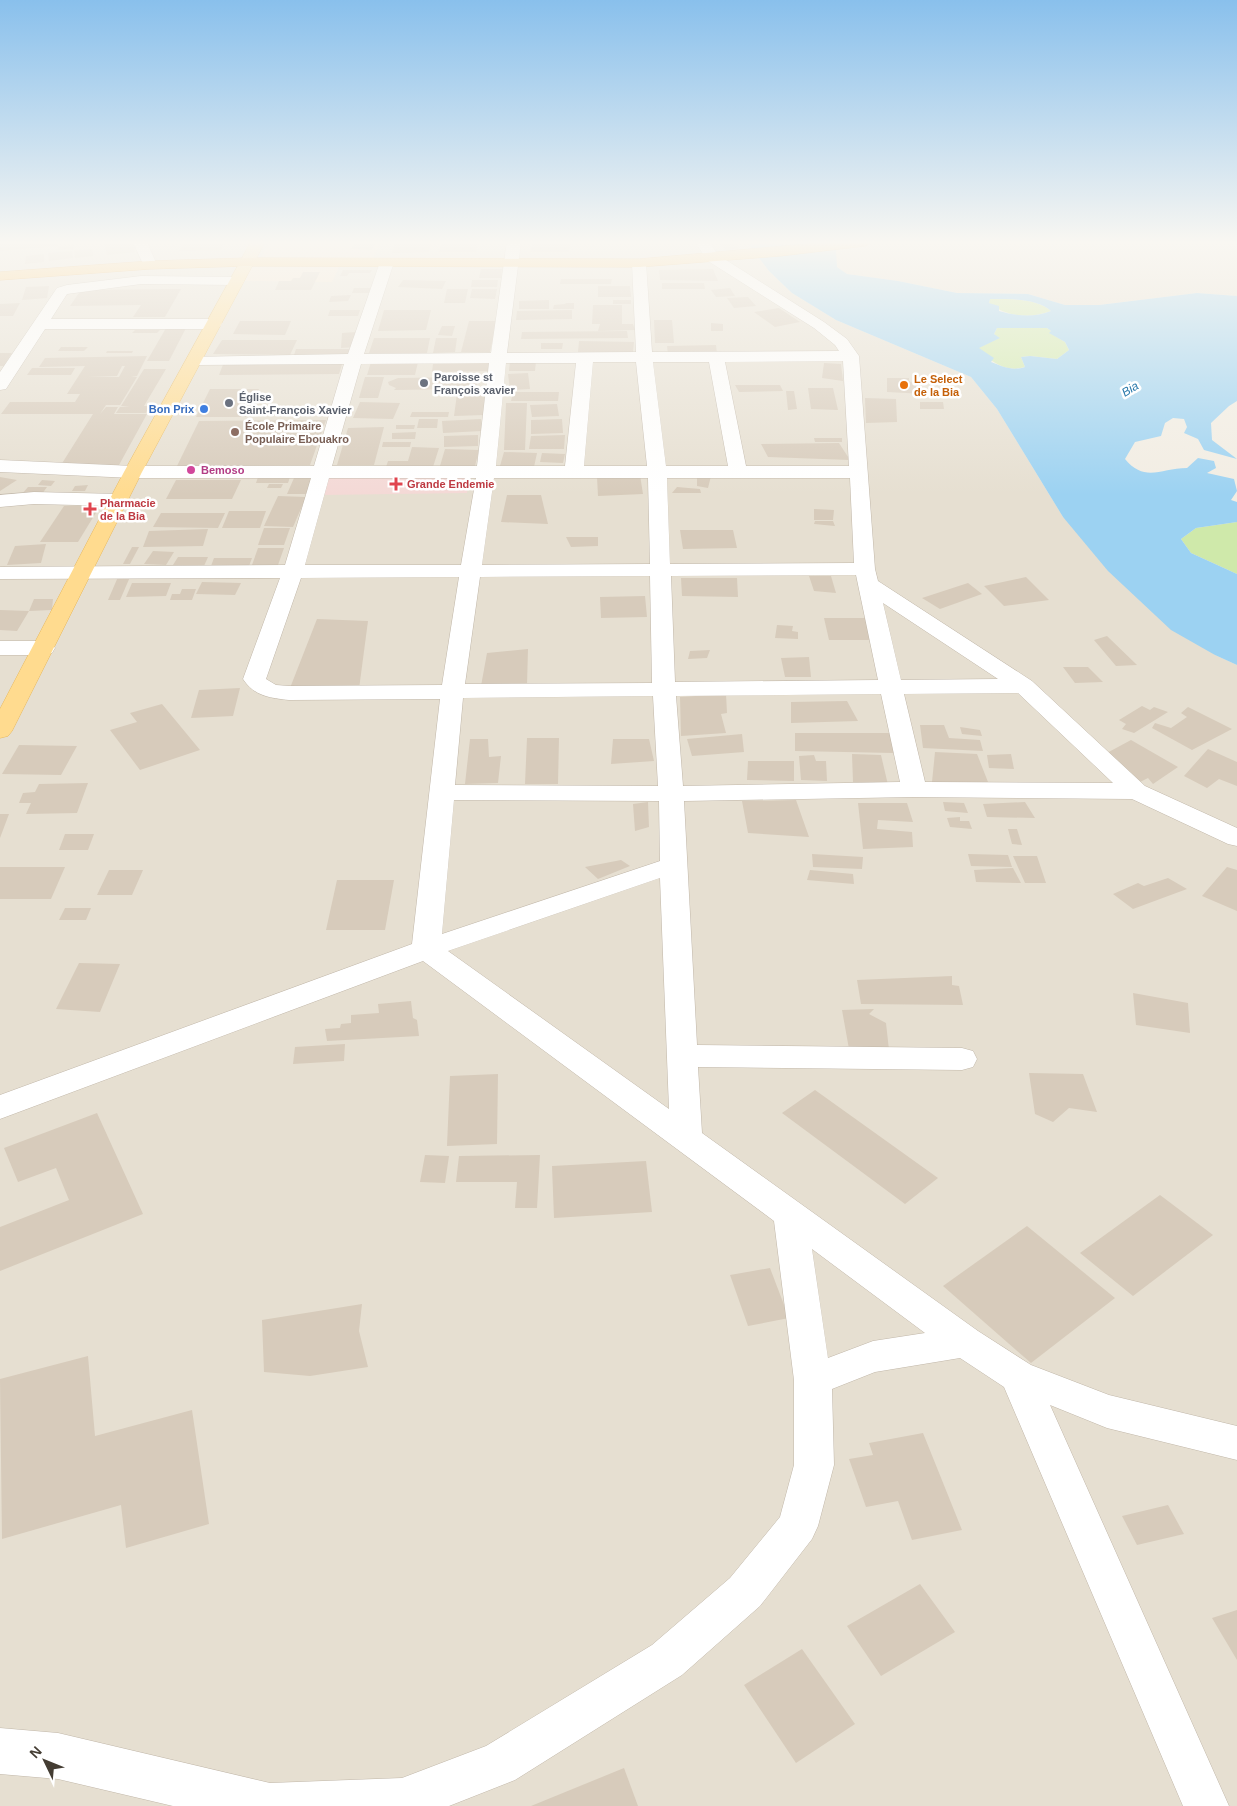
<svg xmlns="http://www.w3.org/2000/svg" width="1237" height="1806" font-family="Arial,sans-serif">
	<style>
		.residential { fill: #e6dfd1 }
		.commercial { fill: #f6e3cd }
		.medical { fill: #f4d9d6 }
		.green { fill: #cfe9aa }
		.water { fill: #9cd2f2; fill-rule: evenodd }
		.building { fill: #d7cbbb; fill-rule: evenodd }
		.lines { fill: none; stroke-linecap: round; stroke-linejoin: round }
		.minor-casing { stroke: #c1b7a9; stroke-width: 1 }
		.major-casing { stroke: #e7b85c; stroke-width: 1 }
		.highway-casing { stroke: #e2992d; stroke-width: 1 }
		.minor { fill: #fff; fill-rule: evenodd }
		.major { fill: #ffdb8f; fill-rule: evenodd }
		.highway { fill: #ffc561; fill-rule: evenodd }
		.worship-dot { fill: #6b7280; stroke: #fff; stroke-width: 2 }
		.food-dot { fill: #e8710a; stroke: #fff; stroke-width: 2 }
		.shop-dot { fill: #3f7fe0; stroke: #fff; stroke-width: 2 }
		.education-dot { fill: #8d6e63; stroke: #fff; stroke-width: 2 }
		.hotel-dot { fill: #d1479c; stroke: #fff; stroke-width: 2 }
		.health-dot { fill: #e0444e; stroke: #fff; stroke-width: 2 }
		.labels { text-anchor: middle; stroke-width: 5; stroke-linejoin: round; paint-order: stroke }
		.far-worship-label { font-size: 11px; font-weight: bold; fill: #5b616d; stroke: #fff; text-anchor: start }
		.far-food-label { font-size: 11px; font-weight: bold; fill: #c56008; stroke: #fff; text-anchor: start }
		.far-shop-label { font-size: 11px; font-weight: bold; fill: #366cbe; stroke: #fff; text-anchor: end }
		.far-education-label { font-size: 11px; font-weight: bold; fill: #785e54; stroke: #fff; text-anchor: start }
		.far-hotel-label { font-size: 11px; font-weight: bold; fill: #b23c85; stroke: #fff; text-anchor: start }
		.far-health-label { font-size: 11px; font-weight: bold; fill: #be3a42; stroke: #fff; text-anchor: start }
		.far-water-label { font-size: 12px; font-style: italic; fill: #2979ab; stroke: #fff }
	</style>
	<rect width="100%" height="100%" fill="#f2ede3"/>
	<g class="residential">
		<polygon points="0,242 747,242 769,271 792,293 836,320 971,377 997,409 1063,517 1215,655 1237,665 1237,1806 0,1806"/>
		<polygon points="848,242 1237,242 1237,296 1197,293 1099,305 1065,305 1028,294 957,293 898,281 847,274 836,267 836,250"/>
	</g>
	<g class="commercial">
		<polygon points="270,242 380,243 373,259 261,258"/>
		<polygon points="254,264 340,265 332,282 244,281"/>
	</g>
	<polygon class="medical" points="469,474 467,493 322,495 327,476"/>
	<g class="green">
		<path d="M 990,299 C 1009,299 1036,298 1051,311 C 1029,319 1007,317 989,303 Z"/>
		<path d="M 997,328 L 1047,328 L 1051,331 L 1050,333 L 1065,342 L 1069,350 L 1057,359 L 1030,356 L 1021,357 L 1025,367 C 1005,373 991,362 978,348 L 999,338 L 994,334 Z"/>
		<polygon points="1237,522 1237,574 1191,553 1181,539 1196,528"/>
	</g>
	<path class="water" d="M 747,242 L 776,242 L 783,245 L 791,244 L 791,242 L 848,242 L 836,250 L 837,267 L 847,274 L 898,281 L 957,293 L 1028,294 L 1065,305 L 1099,305 L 1197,293 L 1237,296 L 1237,401 L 1229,406 L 1211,423 L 1212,440 L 1237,459 L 1204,450 L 1198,439 L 1184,433 L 1187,427 L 1184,419 L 1173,418 L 1165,423 L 1161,436 L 1135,442 L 1125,459 C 1145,483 1161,468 1187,468 L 1198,458 L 1214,461 L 1216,468 L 1207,473 L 1234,479 L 1237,491 L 1231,500 L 1237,502 L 1237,522 L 1196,528 L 1181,539 L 1191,553 L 1237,574 L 1237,665 L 1215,655 L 1171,630 L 1108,571 L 1063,517 L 997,409 L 971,377 L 836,320 L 792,293 L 769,271 ZM 990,299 C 1009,299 1036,298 1051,311 C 1033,318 1017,316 999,311 L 999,306 L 989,303 ZM 997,328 L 1047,328 L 1051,331 L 1049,333 L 1065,342 L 1069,350 L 1057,359 L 1030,356 L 1021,357 L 1025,367 C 1012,371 1004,367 991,362 L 994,358 L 979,348 L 1000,338 L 994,334 Z"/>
	<g class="building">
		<polygon points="0,242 57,242 58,246 0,251"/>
		<polygon points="104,242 132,242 135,252 107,255"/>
		<polygon points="184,242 225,242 221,250 179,251"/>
		<polygon points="395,242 432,242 429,252 392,253"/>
		<polygon points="533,242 571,242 569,252 530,252"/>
		<polygon points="719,242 732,242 739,249 726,250"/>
		<polygon points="355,243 375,243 372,250 351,249"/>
		<polygon points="441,244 478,244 476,252 439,252"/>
		<polygon points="74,245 73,249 58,250 59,246"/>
		<polygon points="92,249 93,256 75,258 74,251"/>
		<polygon points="72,251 73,258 49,261 48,253"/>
		<polygon points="44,254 44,262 25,264 26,256"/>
		<polygon points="481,269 502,269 501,278 479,278"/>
		<polygon points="713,269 718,281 660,280 659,270"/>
		<polygon points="343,270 372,270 370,273 349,273 347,276 340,276"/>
		<polygon points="303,272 320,272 311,290 275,290 279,281 291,281 293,278 300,278"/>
		<polygon points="561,279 612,279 611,284 560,284"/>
		<polygon points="403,280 446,281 442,289 398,287"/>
		<polygon points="472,280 498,280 497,287 471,287"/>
		<polygon points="662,283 704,283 705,289 662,289"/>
		<polygon points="49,286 47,298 22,300 26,287"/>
		<polygon points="598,286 630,286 631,297 598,297"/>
		<polygon points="354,288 371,288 369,293 352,293"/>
		<polygon points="730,288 735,296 716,297 711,290"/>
		<polygon points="181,289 165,317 133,317 141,305 70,306 81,290"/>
		<polygon points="447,289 468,289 465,303 444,303"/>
		<polygon points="472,289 497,289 495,299 470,298"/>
		<polygon points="351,295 348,301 329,302 331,296"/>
		<polygon points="748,297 756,306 734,308 727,298"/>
		<polygon points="549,300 549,309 519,309 519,301"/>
		<rect x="613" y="300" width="18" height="4"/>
		<polygon points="20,303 13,316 0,316 0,304"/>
		<polygon points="566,303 574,303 574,309 553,309 554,305 565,304"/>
		<polygon points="593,305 622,305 622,324 633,324 635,330 598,331 600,324 592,324"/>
		<polygon points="779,308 800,322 775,327 754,312"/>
		<polygon points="330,310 360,310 358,316 328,316"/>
		<polygon points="384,310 431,310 426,330 378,331"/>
		<polygon points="572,310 572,319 516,320 517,311"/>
		<polygon points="654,320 672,320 674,343 655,343"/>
		<polygon points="240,321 291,321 285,335 233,334"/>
		<polygon points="469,321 497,321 490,352 461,352"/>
		<polygon points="711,323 723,324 723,331 711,331"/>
		<polygon points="442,326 455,326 452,336 438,335"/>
		<polygon points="166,328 186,328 169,361 147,361"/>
		<polygon points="135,330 160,330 157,333 132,333"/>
		<polygon points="627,331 628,338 521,339 522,332"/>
		<polygon points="356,332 355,347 341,348 342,333"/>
		<polygon points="374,338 430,338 427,353 369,353"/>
		<polygon points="436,338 457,338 455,352 433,353"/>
		<polygon points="222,340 297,340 290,355 213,354"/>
		<polygon points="579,341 634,342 633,352 578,352"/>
		<polygon points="541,343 563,343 562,349 541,349"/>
		<polygon points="716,345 717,354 668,355 667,346"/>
		<polygon points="61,347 88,347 84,351 58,351"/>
		<polygon points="296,349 355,349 353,355 294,355"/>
		<polygon points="107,351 133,351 132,353 106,353"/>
		<polygon points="0,353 12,353 4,366 0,366"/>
		<path d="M 147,356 L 137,376 L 131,376 L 137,377 L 120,405 L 106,405 L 100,414 L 106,407 L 118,407 L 114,414 L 147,414 L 119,465 L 61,465 L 93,414 L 1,414 L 10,402 L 75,402 L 80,394 L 67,394 L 85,366 L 39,367 L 45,358 ZM 101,366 L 125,366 L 119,377 L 87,377 L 117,376 L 122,366 Z"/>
		<polygon points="343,361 339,374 219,375 224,362"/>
		<polygon points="510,361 536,361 535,371 509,371"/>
		<polygon points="371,362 418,362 415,375 367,375"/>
		<polygon points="494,363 493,371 432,372 433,364"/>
		<polygon points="824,363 841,364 843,381 822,378"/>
		<polygon points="32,368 75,368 71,375 27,375"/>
		<polygon points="144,369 166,369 144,406 149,406 146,413 116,413 120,407 130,407 121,406"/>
		<polygon points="528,373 530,389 510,390 508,374"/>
		<polygon points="365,377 384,377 378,398 359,398"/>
		<polygon points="468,377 467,380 476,380 477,385 468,385 467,389 394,390 396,388 389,385 388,382 398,378"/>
		<polygon points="887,378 909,378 909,381 913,383 920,382 925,394 887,392"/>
		<polygon points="735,385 780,385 783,391 739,392"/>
		<polygon points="808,388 833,388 838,410 811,409"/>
		<polygon points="210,389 259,389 246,417 196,417"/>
		<polygon points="786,391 794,391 797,409 788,410"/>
		<polygon points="513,392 559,392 558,401 511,401"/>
		<polygon points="457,394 486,394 484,415 454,416"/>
		<polygon points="865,398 896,399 897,422 866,423"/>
		<polygon points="360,402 400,403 393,419 353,418"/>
		<polygon points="920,402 943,402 944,409 920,409"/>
		<polygon points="506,403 527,403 525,450 504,450"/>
		<polygon points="557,404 559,416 532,417 530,405"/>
		<polygon points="412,412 449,412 448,417 410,417"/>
		<polygon points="419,419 438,419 437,428 417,428"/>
		<polygon points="481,419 482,431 443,433 442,421"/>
		<polygon points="562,419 563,433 531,434 531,420"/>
		<polygon points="326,420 310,465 177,466 199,421"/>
		<polygon points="396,425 415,425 414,429 396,429"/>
		<polygon points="384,427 374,465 337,465 348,428"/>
		<polygon points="416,432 415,439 392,439 392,433"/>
		<polygon points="478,435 478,446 444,447 444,436"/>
		<polygon points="565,435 564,449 529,449 531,436"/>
		<polygon points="814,438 842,438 842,442 815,442"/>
		<polygon points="383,442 411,442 410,447 382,447"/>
		<polygon points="839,443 850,460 768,457 761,444"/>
		<polygon points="412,447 439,448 433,467 386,467 388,461 408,461"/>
		<polygon points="445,449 479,450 475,466 440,466"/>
		<polygon points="504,452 537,453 534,467 500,466"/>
		<polygon points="542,453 565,454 563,463 540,462"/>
		<polygon points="640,475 643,494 598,496 597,477"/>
		<polygon points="697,476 711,476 708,488 697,486"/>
		<polygon points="0,477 17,480 0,491"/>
		<polygon points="258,477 290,477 288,483 256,483"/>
		<polygon points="294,478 313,478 307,494 287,494"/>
		<polygon points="42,480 55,481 51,486 38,485"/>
		<polygon points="176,480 241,480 232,499 166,499"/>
		<polygon points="269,484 283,484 281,488 267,488"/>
		<polygon points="88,485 85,491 72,491 75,486"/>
		<polygon points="28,487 47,487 42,494 22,494"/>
		<polygon points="677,487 700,489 701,493 672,493"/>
		<polygon points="507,495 541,495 548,524 501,522"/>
		<polygon points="278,496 306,497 293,527 264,526"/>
		<polygon points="64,506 100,506 78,542 40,542"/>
		<polygon points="814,509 834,510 833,520 814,520"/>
		<polygon points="229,511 266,511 260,528 222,528"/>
		<polygon points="161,513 225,513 218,528 153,527"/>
		<polygon points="815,521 833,521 835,526 814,524"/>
		<polygon points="264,528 290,528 284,545 258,545"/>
		<polygon points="208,529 203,546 143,547 149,531"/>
		<polygon points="680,530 733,530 737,548 683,549"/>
		<polygon points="566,537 598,537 598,546 571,547"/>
		<polygon points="46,544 41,563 7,565 15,546"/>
		<polygon points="132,547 139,547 130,564 123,564"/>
		<polygon points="258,548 284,548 278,565 252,565"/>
		<polygon points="153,551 174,552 166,565 144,564"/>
		<polygon points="178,557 208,557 204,566 173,565"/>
		<polygon points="214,558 252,558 249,566 211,566"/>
		<polygon points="809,576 831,576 836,593 814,591"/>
		<polygon points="118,577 130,577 120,600 108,600"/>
		<polygon points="1026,577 1049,600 1004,606 984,586"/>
		<polygon points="681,578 737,578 738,597 682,596"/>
		<polygon points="202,582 241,583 235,595 196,594"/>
		<polygon points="132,583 171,583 166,596 126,597"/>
		<polygon points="968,583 982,594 940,609 922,598"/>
		<polygon points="182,589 196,589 192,600 170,600 172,594 180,594"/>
		<polygon points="645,596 647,617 601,618 600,597"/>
		<polygon points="34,599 53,599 52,610 29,611 17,631 0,630 0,610 29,611"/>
		<polygon points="824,618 867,618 871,640 829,640"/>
		<polygon points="317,619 368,621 359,689 290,688"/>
		<polygon points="777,625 793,626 792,631 798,632 798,639 775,638"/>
		<polygon points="1107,636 1137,665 1116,666 1094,640"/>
		<polygon points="528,649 527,685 481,686 487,653"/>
		<polygon points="710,650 707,658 688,659 690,651"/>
		<polygon points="809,657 811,677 785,677 781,658"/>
		<polygon points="1063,667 1088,667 1103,682 1075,683"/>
		<polygon points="240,688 233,716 191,718 199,690"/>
		<polygon points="726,694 727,713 721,714 726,733 681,736 680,697"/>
		<polygon points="847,701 858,721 791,723 791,702"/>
		<polygon points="162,704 200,750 140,770 110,730 137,722 130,713"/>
		<polygon points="1142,706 1150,710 1154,707 1168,712 1134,733 1122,729 1126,724 1119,720"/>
		<polygon points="1188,707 1232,729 1192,750 1152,728 1155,723 1171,728 1187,717 1181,713"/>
		<polygon points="920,725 944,725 949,738 980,740 983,751 923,748"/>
		<polygon points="960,727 980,730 982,736 962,734"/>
		<polygon points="795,733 892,733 894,753 795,751"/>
		<polygon points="742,734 744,752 692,756 687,739"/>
		<polygon points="527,738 559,738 558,784 525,784"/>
		<polygon points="470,739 488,739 489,757 501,756 498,783 465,784"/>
		<polygon points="613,739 649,739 654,761 611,764"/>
		<polygon points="1131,740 1178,767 1153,784 1148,778 1140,782 1105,754"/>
		<polygon points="19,745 77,746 61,775 2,774"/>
		<polygon points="1208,749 1237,762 1237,786 1219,779 1207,788 1184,776"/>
		<polygon points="935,752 977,754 988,782 932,782"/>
		<polygon points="852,754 881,755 888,785 853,782"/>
		<polygon points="1011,754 1014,769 989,768 987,755"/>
		<polygon points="814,755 816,761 826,761 827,781 801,780 799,756"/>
		<polygon points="748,761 794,761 794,781 747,780"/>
		<polygon points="88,783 77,813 26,814 31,803 19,803 23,793 35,792 39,784"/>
		<polygon points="796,800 809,837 748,833 742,801"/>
		<polygon points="648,802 649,827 635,831 633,804"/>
		<polygon points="943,802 964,803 968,813 945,811"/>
		<polygon points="1025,802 1035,818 987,817 983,804"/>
		<polygon points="858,803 907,803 913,822 878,820 877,829 912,832 913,847 863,849"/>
		<polygon points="0,814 9,814 0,838"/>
		<polygon points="960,817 960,821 969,821 972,829 950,827 947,818"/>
		<polygon points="1008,829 1017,829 1022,845 1012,844"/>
		<polygon points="65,834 94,834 88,850 59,850"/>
		<polygon points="812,854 863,857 862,869 813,867"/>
		<polygon points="968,854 1008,855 1012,867 971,866"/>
		<polygon points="1013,856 1037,856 1046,883 1025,883"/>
		<polygon points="621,860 630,866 598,879 585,867"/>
		<polygon points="0,867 65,867 51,899 0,899"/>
		<polygon points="1227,867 1237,870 1237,911 1202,896"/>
		<polygon points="1013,868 1021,883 976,882 974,870"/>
		<polygon points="109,870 143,870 132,895 97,895"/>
		<polygon points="810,870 853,874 854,884 807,880"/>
		<polygon points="1168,878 1187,889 1133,909 1113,894 1138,883 1144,886"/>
		<polygon points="337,880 394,880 385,930 326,930"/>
		<polygon points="65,908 91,908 86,920 59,920"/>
		<polygon points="79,963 120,964 100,1012 56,1009"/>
		<polygon points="952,976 952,985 959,986 963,1005 861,1004 857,980"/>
		<polygon points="1133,993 1188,1003 1190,1033 1136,1025"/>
		<polygon points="411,1001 413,1018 417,1020 419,1036 327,1041 325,1029 340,1028 341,1024 351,1023 351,1015 379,1013 378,1004"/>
		<polygon points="874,1009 869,1014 886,1023 889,1050 849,1049 842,1010"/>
		<polygon points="345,1044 344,1061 293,1064 295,1047"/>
		<polygon points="1029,1073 1083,1074 1097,1112 1069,1108 1053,1122 1035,1114"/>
		<polygon points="498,1074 497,1144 447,1146 450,1076"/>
		<polygon points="815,1090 938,1178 905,1204 782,1113"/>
		<polygon points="97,1113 143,1214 0,1271 0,1227 69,1200 56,1168 18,1182 4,1148"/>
		<polygon points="425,1155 449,1156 445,1183 420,1182"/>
		<polygon points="540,1155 537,1208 515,1208 517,1182 456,1182 459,1156"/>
		<polygon points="646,1161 652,1212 554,1218 552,1166"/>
		<polygon points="1160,1195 1213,1235 1133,1296 1080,1253"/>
		<polygon points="1027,1226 1115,1298 1031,1363 943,1286"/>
		<polygon points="770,1268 789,1318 748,1326 730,1275"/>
		<polygon points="362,1304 359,1331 368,1367 310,1376 264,1372 262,1320"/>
		<polygon points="88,1356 95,1436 192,1410 209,1524 126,1548 121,1505 2,1539 0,1379"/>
		<polygon points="923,1433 962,1530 912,1540 898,1501 866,1507 849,1459 873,1455 869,1443"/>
		<polygon points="1168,1505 1184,1534 1137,1545 1122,1516"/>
		<polygon points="920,1584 955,1632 881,1676 847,1626"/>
		<polygon points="1237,1610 1237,1660 1212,1618"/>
		<polygon points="802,1649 855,1724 796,1763 744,1685"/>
		<polygon points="624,1768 638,1806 531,1806"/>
	</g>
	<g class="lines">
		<g class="minor-casing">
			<g id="minor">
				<polygon points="133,242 147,242 157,265 155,268 145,268"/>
				<path d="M 507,242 L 521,242 L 507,353 L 636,352 L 632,263 L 634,260 L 644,260 L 646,263 L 652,352 L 839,351 L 835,345 L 814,328 L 708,261 L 695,242 L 709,242 L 718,255 L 824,322 L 847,339 L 859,356 L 875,569 L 878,581 L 1032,681 L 1145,786 L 1237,828 L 1237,846 L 1228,844 L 1132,799 L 914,797 L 684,801 L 697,1045 L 962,1048 L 973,1051 L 977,1059 L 973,1067 L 962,1070 L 698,1067 L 702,1133 L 978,1331 L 1031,1365 L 1109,1395 L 1237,1426 L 1237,1460 L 1107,1428 L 1050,1405 L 1229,1806 L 1183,1806 L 1004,1387 L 960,1358 L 875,1372 L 832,1389 L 834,1465 L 818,1526 L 812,1539 L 760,1606 L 682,1675 L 515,1780 L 449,1806 L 173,1806 L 58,1779 L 0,1774 L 0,1728 L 58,1733 L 270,1783 L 402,1778 L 486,1746 L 652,1645 L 730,1578 L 780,1517 L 794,1465 L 794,1380 L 774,1221 L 423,961 L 0,1119 L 0,1095 L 412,944 L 440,699 L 289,700 C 270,698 254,696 243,679 L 280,578 L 0,579 L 0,567 L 285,565 L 311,478 L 133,478 L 0,472 L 0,460 L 133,466 L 314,466 L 344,364 L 196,365 L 190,363 L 188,360 L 190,357 L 348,354 L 380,262 L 382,259 L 392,259 L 394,262 L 364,354 L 491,353 ZM 843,361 L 849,466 L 746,466 L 725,362 ZM 593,362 L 636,362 L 647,466 L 584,466 ZM 653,362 L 709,362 L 728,466 L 666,466 ZM 489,363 L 477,466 L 332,466 L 361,364 ZM 506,363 L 576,363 L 565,466 L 496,466 ZM 329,478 L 476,478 L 461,565 L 305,565 ZM 494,478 L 648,478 L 650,564 L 482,565 ZM 667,478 L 850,478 L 854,563 L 670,564 ZM 856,575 L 878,680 L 675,682 L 671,576 ZM 650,576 L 652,683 L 465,684 L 480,577 ZM 459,577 L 442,685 L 289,686 L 276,685 L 266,679 L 301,578 ZM 883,603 L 998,679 L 901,680 ZM 1018,693 L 1113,783 L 925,782 L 904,694 ZM 881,694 L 900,782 L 683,786 L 676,696 ZM 653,696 L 658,786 L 455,785 L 463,698 ZM 454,800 L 659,801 L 660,861 L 442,934 ZM 660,878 L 669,1109 L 448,951 ZM 812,1249 L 925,1333 L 873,1341 L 828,1358 Z"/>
				<polygon points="141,276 237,277 242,278 244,281 242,284 237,285 141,284 67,294 51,319 214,319 219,321 222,324 219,327 214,329 45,329 6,389 0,390 0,372 57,288 67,285"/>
				<polygon points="34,492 119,494 126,496 129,500 126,504 119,506 34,504 0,507 0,495"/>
				<polygon points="0,641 44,641 52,643 55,648 52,653 44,655 0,655"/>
			</g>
		</g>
		<g class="major-casing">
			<polygon id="major" points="251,242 265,242 142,472 12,731 8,736 0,738 0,709 124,472"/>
		</g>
		<g class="highway-casing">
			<polygon id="highway" points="829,242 872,242 865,246 780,256 639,267 247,266 150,269 0,280 0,272 150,261 247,258 639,259"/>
		</g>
		<use href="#minor" class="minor"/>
		<use href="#major" class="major"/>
		<use href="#highway" class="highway"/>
	</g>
	<linearGradient id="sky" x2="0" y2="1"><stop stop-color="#89c0ec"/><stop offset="0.49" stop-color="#f9f7f2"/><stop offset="1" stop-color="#f9f7f2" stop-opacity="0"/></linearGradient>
	<rect width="1237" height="495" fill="url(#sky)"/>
	<g class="worship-dot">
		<circle cx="424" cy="383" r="5"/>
		<circle cx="229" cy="403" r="5"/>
	</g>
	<circle class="food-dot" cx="904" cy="385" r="5"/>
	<circle class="shop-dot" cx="204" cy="409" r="5"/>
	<circle class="education-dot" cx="235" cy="432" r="5"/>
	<circle class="hotel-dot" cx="191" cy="470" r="5"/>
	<g class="health-dot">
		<path d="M393.5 476.5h5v5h5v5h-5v5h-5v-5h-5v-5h5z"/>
		<path d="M87.5 501.5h5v5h5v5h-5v5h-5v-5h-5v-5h5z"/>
	</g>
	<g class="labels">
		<g class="far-worship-label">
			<text x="434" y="381">Paroisse st<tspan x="434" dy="13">François xavier</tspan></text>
			<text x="239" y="401">Église<tspan x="239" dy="13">Saint-François Xavier</tspan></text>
		</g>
		<g class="far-food-label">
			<text x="914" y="383">Le Select<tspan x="914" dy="13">de la Bia</tspan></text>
		</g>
		<g class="far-shop-label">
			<text x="194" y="413">Bon Prix</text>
		</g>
		<g class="far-education-label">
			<text x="245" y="430">École Primaire<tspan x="245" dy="13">Populaire Ebouakro</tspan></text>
		</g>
		<g class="far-hotel-label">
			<text x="201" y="474">Bemoso</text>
		</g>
		<g class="far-health-label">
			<text x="407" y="488">Grande Endemie</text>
			<text x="100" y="507">Pharmacie<tspan x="100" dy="13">de la Bia</tspan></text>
		</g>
		<g class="far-water-label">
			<text transform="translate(1130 389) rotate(-31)" y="4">Bia</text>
		</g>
	</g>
	<g transform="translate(45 1761) rotate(313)" stroke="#ffffff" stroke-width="4" paint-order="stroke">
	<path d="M0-4L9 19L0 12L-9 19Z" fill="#443d33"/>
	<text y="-8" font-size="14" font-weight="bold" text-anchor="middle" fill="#443d33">N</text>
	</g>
</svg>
